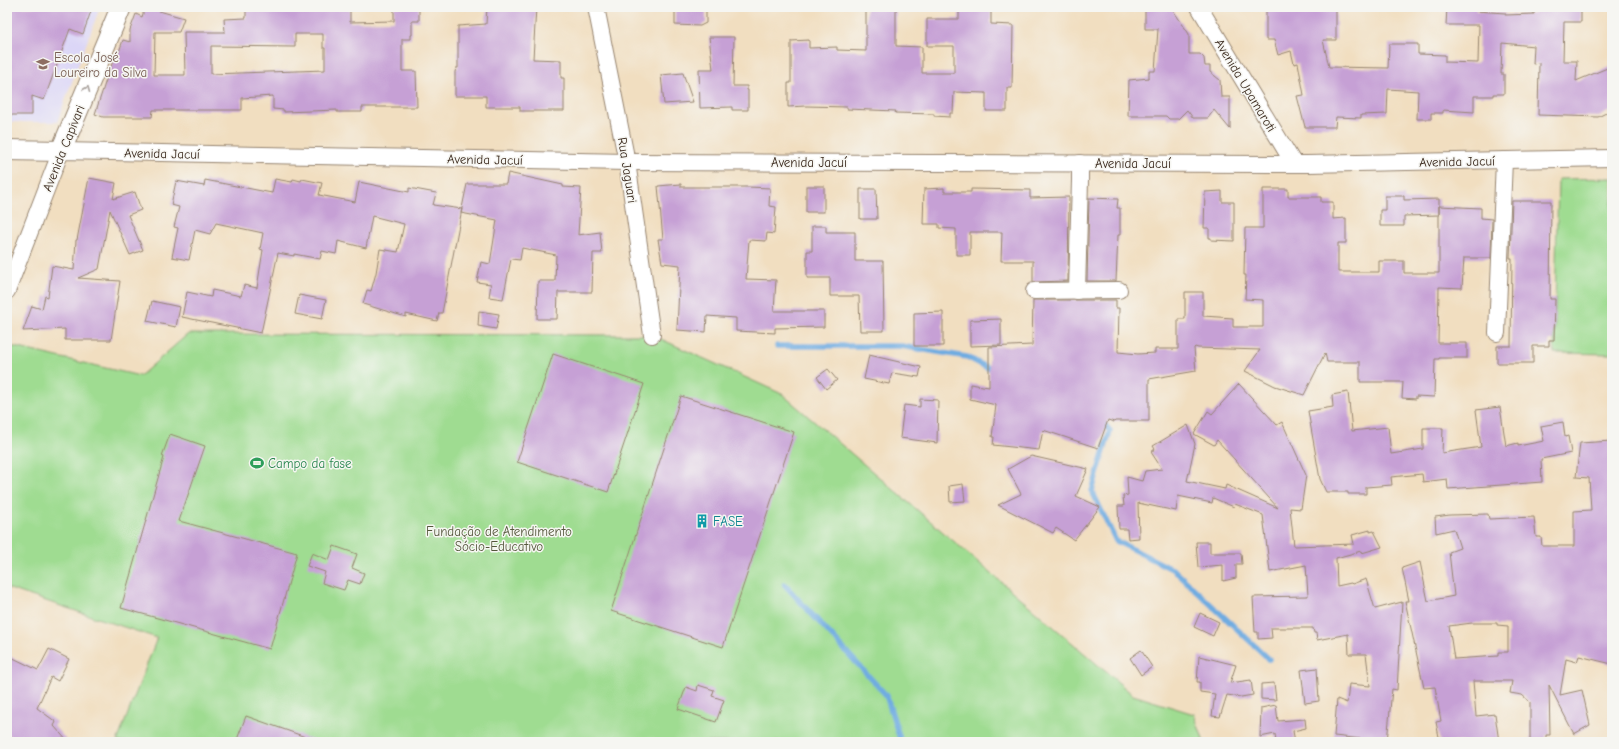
<svg xmlns="http://www.w3.org/2000/svg" width="1619" height="749" font-family="'Comic Neue',sans-serif">
	<style>
		.built { fill: #dbd6f7 }
		.green { fill: #9fdc91; stroke: #6d8358 }
		.lines { fill: none; stroke-linecap: round; stroke-linejoin: round }
		.stream { stroke: #6face1; stroke-width: 5.5 }
		.building { fill: #c6a0d5; fill-rule: evenodd }
		.minor-casing { stroke: #96846f; stroke-width: 18 }
		.tertiary-casing { stroke: #96846f; stroke-width: 22 }
		.minor { stroke: #fff; stroke-width: 16 }
		.tertiary { stroke: #fff; stroke-width: 20 }
		.oneway { stroke: #a79f9a }
		.labels { text-anchor: middle; stroke-width: 3; stroke-linejoin: round; paint-order: stroke }
		.education-label { font-size: 13px; fill: #785e54; stroke: #f6f6f2; text-anchor: start }
		.street-label { font-size: 13px; fill: #3b2a1e; stroke: #f6f6f2 }
		.leisure-label { font-size: 13px; fill: #27864d; stroke: #f6f6f2; text-anchor: start }
		.culture-label { font-size: 13px; fill: #0d838f; stroke: #f6f6f2; text-anchor: start }
		.park-label { font-size: 13px; fill: #54563b; stroke: #f6f6f2 }
	</style>
	<rect width="100%" height="100%" fill="#f6f6f2"/>
	<filter id="ink" filterUnits="userSpaceOnUse"><feTurbulence type="fractalNoise" baseFrequency=".025" numOctaves="2"/><feDisplacementMap in="SourceGraphic" scale="8" xChannelSelector="R" yChannelSelector="G"/><feConvolveMatrix kernelMatrix="1 2 1 2 8 2 1 2 1" color-interpolation-filters="sRGB"/></filter>
	<filter id="wash" filterUnits="userSpaceOnUse"><feTurbulence type="fractalNoise" baseFrequency=".012" numOctaves="4" result="noise"/><feDisplacementMap in="SourceGraphic" scale="16" xChannelSelector="R" yChannelSelector="G"/><feGaussianBlur stdDeviation="0.9" result="paint"/><feColorMatrix in="noise" values="0 0 0 0 0 0 0 0 0 0 0 0 0 0 0 0 0 1.4 0 .05"/><feComposite in="paint" operator="in"/></filter>
	<g filter="url(#wash)">
		<rect width="100%" height="100%" fill="#f1dec0"/>
		<polygon class="built" points="7,7 100,7 57,122 7,122"/>
		<g class="green">
			<polygon points="1612,178 1612,354 1554,353 1558,179"/>
			<polygon points="188,334 652,335 782,394 1133,695 1194,714 1204,742 117,742 157,638 7,588 7,351 10,346 140,376"/>
		</g>
		<g class="lines">
			<g class="stream">
				<polyline points="777,346 901,346 967,357 988,368 996,369"/>
				<polyline points="1102,421 1110,431 1092,491 1116,541 1174,570 1269,659"/>
				<polyline points="785,585 886,695 901,742"/>
			</g>
		</g>
		<g id="blocks">
			<g class="building">
				<polygon points="7,7 79,7 91,11 83,34 70,29 44,100 32,96 32,115 7,115"/>
				<path d="M 145,7 L 184,18 L 179,32 L 155,32 L 154,75 L 185,75 L 184,32 L 225,32 L 224,19 L 246,18 L 246,7 L 350,7 L 350,22 L 394,21 L 394,7 L 419,7 L 419,21 L 412,21 L 412,35 L 411,35 L 411,39 L 402,39 L 402,71 L 416,71 L 417,107 L 362,107 L 362,112 L 337,112 L 337,110 L 284,112 L 284,110 L 273,109 L 273,96 L 242,98 L 242,110 L 153,110 L 152,117 L 103,117 L 95,114 L 108,74 L 117,51 L 119,52 L 123,40 L 130,42 L 130,30 L 136,14 L 142,17 ZM 295,34 L 323,34 L 323,48 L 325,48 L 325,70 L 211,74 L 211,46 L 295,47 Z"/>
				<polygon points="487,7 536,7 533,59 561,60 561,78 564,78 564,111 520,111 520,107 486,107 486,96 455,96 455,72 456,68 458,68 458,26 486,24"/>
				<polygon points="675,7 706,7 706,23 700,26 675,25"/>
				<polygon points="866,7 896,7 896,46 922,47 922,73 954,73 954,46 927,46 927,19 959,19 959,7 991,7 991,24 1013,25 1012,88 1007,88 1007,111 986,111 986,93 954,92 953,113 950,113 950,117 934,116 934,114 895,113 896,111 847,109 847,107 806,106 788,107 788,83 791,83 791,41 809,40 809,48 837,47 837,50 866,51"/>
				<polygon points="1145,7 1171,7 1189,34 1189,54 1200,54 1204,58 1205,66 1210,66 1210,72 1220,80 1221,97 1230,97 1230,129 1214,110 1208,118 1193,118 1187,110 1178,119 1169,119 1166,116 1128,116 1129,80 1149,78 1149,71 1155,71 1158,29 1145,29"/>
				<polygon points="1266,7 1336,7 1336,40 1323,40 1329,67 1388,68 1389,44 1418,44 1418,54 1445,55 1445,62 1478,63 1479,25 1446,25 1447,7 1476,7 1476,11 1505,13 1505,15 1534,14 1534,7 1581,7 1581,22 1564,22 1563,61 1577,61 1576,81 1612,66 1612,110 1598,117 1538,115 1539,63 1533,64 1534,46 1502,43 1501,74 1504,74 1504,94 1493,94 1493,96 1474,96 1474,112 1443,110 1443,113 1431,113 1431,119 1417,119 1418,91 1388,89 1387,114 1361,115 1361,118 1336,117 1335,127 1305,127 1297,96 1304,95 1298,63 1294,64 1291,51 1278,55 1274,40 1266,40"/>
				<polygon points="709,37 734,37 733,86 747,86 747,90 748,90 748,110 732,110 732,107 700,108 699,69 713,69"/>
				<polygon points="683,73 693,102 664,104 661,75"/>
				<polygon points="508,173 563,185 563,187 581,188 578,235 600,232 602,253 593,253 592,292 558,292 557,319 537,319 538,281 555,281 556,255 522,248 520,260 511,259 503,299 489,297 491,284 477,282 481,262 490,264 497,220 461,213 467,184 506,184"/>
				<polygon points="89,178 116,183 113,199 135,192 141,210 128,215 143,250 130,255 110,210 99,269 78,278 120,281 111,340 65,340 65,329 23,331 32,306 42,309 45,296 48,297 52,266 74,270 76,240 77,240"/>
				<polygon points="275,179 292,182 293,179 301,181 302,179 322,183 319,195 355,202 359,182 409,192 409,188 436,193 433,205 462,209 442,313 439,313 437,321 406,314 406,317 363,304 367,290 371,291 376,273 380,249 398,252 404,224 372,216 366,248 338,241 336,254 322,251 320,259 294,254 294,256 278,253 261,333 182,317 187,292 211,297 212,290 241,296 244,285 257,288 263,250 260,249 263,233 216,223 210,234 195,230 189,260 172,257 178,228 174,227 179,207 171,205 176,181 204,186 205,180 272,193"/>
				<polygon points="681,184 681,187 748,187 770,188 769,206 776,207 774,234 767,233 766,241 749,240 746,279 776,280 774,311 824,311 824,327 775,328 775,333 736,331 736,318 707,316 706,332 677,330 680,265 662,263 658,239 663,239 658,186"/>
				<rect x="806" y="186" width="18" height="26"/>
				<polygon points="944,188 944,192 971,192 971,189 1030,190 1030,198 1069,197 1068,281 1033,282 1033,261 1001,261 1002,232 970,232 970,255 956,255 956,229 939,228 939,224 923,224 924,189"/>
				<polygon points="860,189 876,189 877,219 860,219"/>
				<polygon points="1263,189 1288,189 1288,197 1321,197 1321,202 1333,202 1333,219 1346,218 1346,243 1338,243 1338,272 1379,272 1379,261 1404,261 1404,273 1439,273 1439,206 1481,208 1481,218 1492,219 1491,258 1464,258 1462,288 1439,287 1438,343 1467,343 1467,358 1439,358 1439,359 1435,359 1434,397 1416,396 1416,399 1402,398 1403,382 1360,382 1360,362 1327,362 1325,353 1304,395 1275,386 1245,371 1260,350 1198,348 1195,347 1194,348 1196,371 1149,379 1149,421 1115,421 1114,422 1108,420 1098,448 1043,430 1039,450 993,445 994,437 992,437 996,405 970,399 970,384 989,387 989,347 1032,345 1033,300 1116,300 1116,308 1119,308 1118,352 1138,354 1155,353 1155,349 1178,349 1178,319 1185,319 1185,292 1203,292 1203,316 1233,318 1233,327 1263,327 1263,300 1245,299 1246,275 1244,275 1245,228 1263,228"/>
				<polygon points="1222,191 1222,202 1234,202 1234,241 1211,240 1211,238 1209,238 1209,228 1204,228 1205,192"/>
				<polygon points="1385,196 1404,196 1404,200 1439,199 1439,215 1404,216 1404,226 1380,226 1380,210 1385,210"/>
				<polygon points="1089,198 1118,199 1117,208 1120,208 1120,235 1118,235 1116,281 1087,281"/>
				<polygon points="1512,201 1551,201 1550,299 1555,299 1554,340 1549,340 1549,346 1533,346 1533,363 1497,363 1497,346 1511,346 1512,258 1510,258"/>
				<polygon points="812,226 826,226 826,232 855,232 855,261 883,261 884,331 860,331 859,296 830,296 830,278 807,278 807,251 812,251"/>
				<polygon points="299,295 326,300 322,319 295,314"/>
				<polygon points="152,301 180,307 176,327 147,321"/>
				<polygon points="479,311 499,314 496,329 478,326"/>
				<polygon points="943,312 943,346 914,346 914,313"/>
				<polygon points="1001,319 1001,345 970,346 970,320"/>
				<polygon points="553,354 644,384 608,492 517,462"/>
				<polygon points="869,355 921,367 919,377 892,373 889,384 864,379"/>
				<polygon points="828,369 837,380 826,389 817,377"/>
				<polygon points="1239,384 1277,425 1282,422 1306,475 1301,509 1290,508 1294,546 1354,544 1352,535 1370,530 1370,532 1374,531 1382,547 1362,553 1361,551 1336,558 1337,586 1351,583 1352,584 1366,579 1375,609 1402,602 1397,690 1392,689 1387,742 1362,742 1362,739 1334,736 1337,699 1347,703 1349,684 1370,686 1366,654 1349,654 1348,634 1317,640 1316,633 1314,633 1313,628 1271,628 1272,638 1258,639 1258,632 1255,632 1253,597 1308,596 1306,565 1270,572 1263,515 1235,504 1234,507 1213,498 1212,503 1178,496 1176,511 1138,503 1139,538 1128,539 1127,529 1119,529 1118,506 1124,506 1123,496 1128,495 1127,477 1142,481 1145,471 1162,469 1151,452 1155,449 1153,446 1188,425 1195,444 1187,481 1225,489 1226,485 1278,508 1217,440 1214,445 1194,434 1208,411 1212,414"/>
				<polygon points="1348,392 1352,431 1388,427 1391,454 1423,449 1423,428 1443,428 1442,453 1481,447 1476,410 1500,407 1506,446 1518,443 1518,446 1544,441 1541,426 1563,422 1565,437 1568,436 1571,453 1541,459 1542,482 1448,489 1447,479 1423,482 1422,474 1391,477 1392,485 1366,487 1366,494 1348,494 1348,492 1326,492 1320,479 1308,411 1333,407 1332,395"/>
				<polygon points="681,396 794,432 723,647 611,611"/>
				<polygon points="920,399 938,400 937,443 900,438 904,405 920,407"/>
				<polygon points="170,434 205,446 179,521 297,553 270,649 121,608 164,457 162,456"/>
				<path d="M 1612,441 L 1612,664 L 1579,656 L 1577,662 L 1566,659 L 1560,695 L 1582,690 L 1590,725 L 1574,734 L 1549,685 L 1550,735 L 1546,735 L 1546,742 L 1530,742 L 1530,702 L 1522,695 L 1510,693 L 1512,681 L 1473,681 L 1476,716 L 1495,714 L 1499,742 L 1440,742 L 1436,722 L 1441,721 L 1435,687 L 1424,688 L 1405,601 L 1409,601 L 1402,568 L 1420,562 L 1428,601 L 1454,596 L 1449,552 L 1460,548 L 1454,529 L 1436,533 L 1435,517 L 1450,515 L 1488,514 L 1489,519 L 1534,517 L 1536,537 L 1541,537 L 1542,546 L 1574,546 L 1574,511 L 1591,510 L 1589,478 L 1576,477 L 1580,443 ZM 1472,623 L 1497,623 L 1497,625 L 1508,626 L 1508,652 L 1498,652 L 1498,656 L 1454,659 L 1449,626 Z"/>
				<polygon points="1031,456 1088,469 1076,496 1100,507 1074,540 1056,528 1053,533 998,505 1021,494 1008,469"/>
				<polygon points="963,484 965,501 950,502 949,486"/>
				<polygon points="1196,542 1210,542 1210,553 1241,553 1242,564 1236,564 1236,578 1223,581 1223,565 1198,567"/>
				<polygon points="334,546 357,554 352,568 364,573 360,584 348,580 344,590 322,583 325,572 307,566 312,553 329,560"/>
				<polygon points="1200,613 1219,622 1213,636 1194,627"/>
				<polygon points="49,649 69,659 58,681 51,677 37,708 56,722 54,726 68,742 18,742 7,733 7,655 38,670"/>
				<polygon points="1141,650 1152,667 1141,675 1130,658"/>
				<polygon points="1199,656 1236,665 1230,683 1251,680 1253,695 1241,697 1227,695 1220,717 1212,716 1215,694 1200,692 1200,682 1197,682"/>
				<polygon points="1317,668 1319,701 1305,703 1301,670"/>
				<polygon points="1274,683 1276,700 1261,699 1261,684"/>
				<polygon points="698,685 714,690 712,696 724,700 716,722 678,709 686,687 697,691"/>
				<polygon points="1276,705 1278,721 1305,719 1306,728 1293,731 1295,742 1276,742 1275,734 1260,737 1261,708"/>
				<polygon points="246,716 314,740 314,742 236,742"/>
			</g>
		</g>
	</g>
	<g filter="url(#ink)">
		<use href="#blocks" fill-opacity="0" stroke="#96846f" stroke-width="1"/>
		<g class="lines">
			<g class="minor-casing">
				<g id="minor">
					<polyline points="596,7 627,162 652,335"/>
					<polyline points="1199,7 1294,164"/>
					<polyline points="7,291 61,151 627,162 1307,164 1612,158"/>
					<polyline points="1034,291 1119,290"/>
					<polyline points="1077,291 1080,180 1080,163"/>
					<polyline points="1497,333 1504,160"/>
				</g>
			</g>
			<g class="tertiary-casing">
				<polyline id="tertiary" points="7,150 61,151 121,7"/>
			</g>
			<use href="#minor" class="minor"/>
			<use href="#tertiary" class="tertiary"/>
		</g>
		<defs><path id="oneway-chevron" d="M-2-3.5L2.5 0L-2 3.5" fill="none" stroke-width="1.6" stroke-linecap="round" stroke-linejoin="round"/></defs>
		<use class="oneway" href="#oneway-chevron" transform="translate(87 89) rotate(-68)"/>
	</g>
	<defs>
		<g id="school-bare" transform="scale(1.08)"><path d="M0-5L7-2L0 1L-7-2ZM-4 1L0 2.5L4 1V4Q0 6-4 4Z" fill="#8d6e63" stroke="#f6f6f2" stroke-width="2.5" paint-order="stroke"/></g>
		<g id="stadium-bare" transform="scale(1.08)"><path d="M0-5a6.5 5 0 1 0 0 10a6.5 5 0 1 0 0-10ZM-3.5-1.8h7v3.6h-7Z" fill="#2e9e5b" stroke="#f6f6f2" stroke-width="2.5" paint-order="stroke"/></g>
		<g id="building-bare" transform="scale(1.08)"><path d="M-4-6H4V6H1V3H-1V6H-4ZM-2.5-4.3h1.7v1.8h-1.7ZM.8-4.3h1.7v1.8H.8ZM-2.5-1h1.7V.8h-1.7ZM.8-1h1.7V.8H.8Z" fill="#0f9aa8" stroke="#f6f6f2" stroke-width="2.5" paint-order="stroke"/></g>
	</defs>
	<g fill-rule="evenodd">
		<use href="#school-bare" x="43" y="64"/>
		<use href="#stadium-bare" x="257" y="463"/>
		<use href="#building-bare" x="702" y="521"/>
	</g>
	<g class="labels">
		<g class="education-label">
			<text x="54" y="62">Escola José<tspan x="54" dy="15">Loureiro da Silva</tspan></text>
		</g>
		<g class="street-label">
			<text transform="translate(1246 85) rotate(59)" y="5">Avenida Upamaroti</text>
			<text transform="translate(63 148) rotate(-68)" y="5">Avenida Capivari</text>
			<text transform="translate(162 153) rotate(1)" y="5">Avenida Jacuí</text>
			<text transform="translate(485 159) rotate(1)" y="5">Avenida Jacuí</text>
			<text transform="translate(1457 161) rotate(-1)" y="5">Avenida Jacuí</text>
			<text x="809" y="167">Avenida Jacuí</text>
			<text x="1133" y="168">Avenida Jacuí</text>
			<text transform="translate(628 170) rotate(81)" y="5">Rua Jaguari</text>
		</g>
		<g class="leisure-label">
			<text x="268" y="468">Campo da fase</text>
		</g>
		<g class="culture-label">
			<text x="713" y="526">FASE</text>
		</g>
		<g class="park-label">
			<text x="499" y="536">Fundação de Atendimento<tspan x="499" dy="15">Sócio-Educativo</tspan></text>
		</g>
	</g>
	<rect width="1619" height="749" fill="none" stroke="#f6f6f2" stroke-width="24"/>
</svg>
